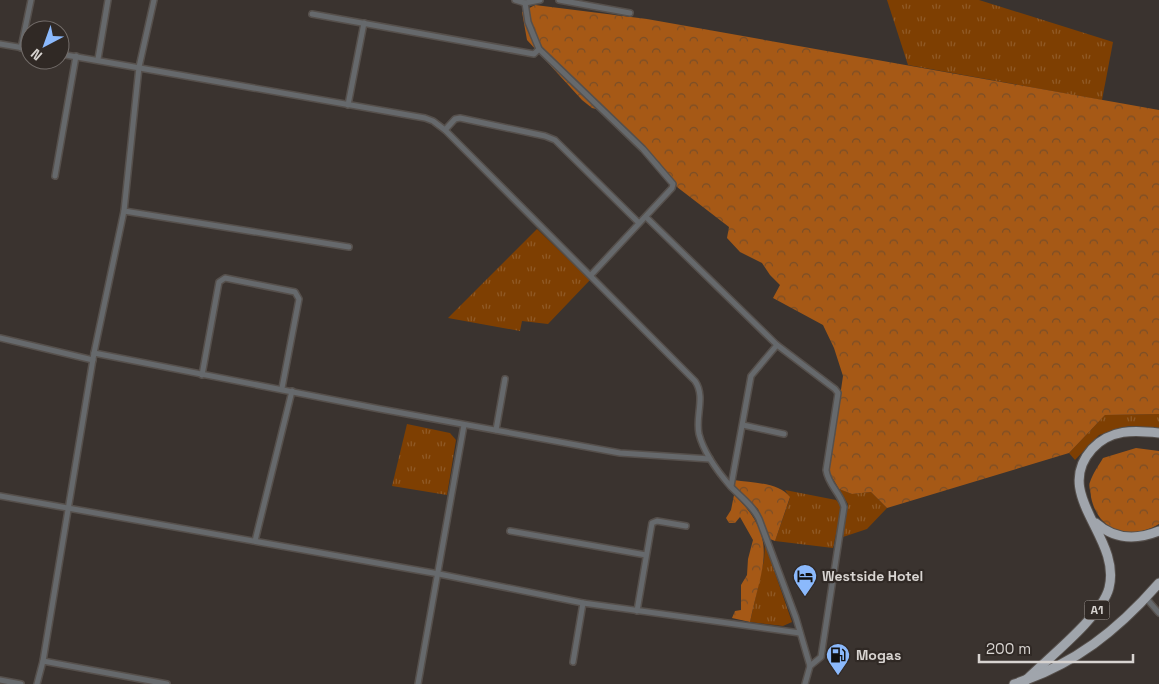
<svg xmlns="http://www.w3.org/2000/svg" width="1159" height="684" font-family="'Space Grotesk',sans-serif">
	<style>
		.grass { fill: url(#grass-tufts) }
		.forest { fill: url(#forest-crowns) }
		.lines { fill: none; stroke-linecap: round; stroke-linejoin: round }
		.minor-casing { stroke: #56504c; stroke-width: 8 }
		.trunk-casing { stroke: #56504c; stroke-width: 11 }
		.minor { stroke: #66696c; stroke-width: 5 }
		.trunk { stroke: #a0a5ac; stroke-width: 9 }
		.labels { text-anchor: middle; stroke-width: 4.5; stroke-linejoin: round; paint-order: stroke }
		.shield { fill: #302925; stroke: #a6a19d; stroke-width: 1 }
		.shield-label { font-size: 12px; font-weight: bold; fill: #d8d4d1 }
		.poi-label { font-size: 14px; font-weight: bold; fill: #d8d4d1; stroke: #302925; text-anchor: start }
	</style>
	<defs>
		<pattern id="grass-tufts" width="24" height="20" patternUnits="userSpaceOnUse" patternTransform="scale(1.25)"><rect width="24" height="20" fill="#7e3f02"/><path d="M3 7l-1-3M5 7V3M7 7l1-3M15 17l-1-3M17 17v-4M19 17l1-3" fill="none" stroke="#905a26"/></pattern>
		<pattern id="forest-crowns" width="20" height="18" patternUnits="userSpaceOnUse" patternTransform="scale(1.25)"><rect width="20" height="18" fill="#a65916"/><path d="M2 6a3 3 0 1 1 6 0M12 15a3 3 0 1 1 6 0" fill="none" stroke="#794e28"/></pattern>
	</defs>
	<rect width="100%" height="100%" fill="#3a332f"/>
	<g class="grass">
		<polygon points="887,0 979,0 1113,42 1102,100 908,65"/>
		<polygon points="537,229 590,280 548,324 522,321 520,331 448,318"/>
		<polygon points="1159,414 1159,430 1129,426 1099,435 1075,460 1069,453 1105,415"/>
		<polygon points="407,424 450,433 456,440 447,495 392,486"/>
		<polygon points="839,489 852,494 871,492 887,508 867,529 843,537 848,504"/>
		<polygon points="785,490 836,500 842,506 833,548 775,541 790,498"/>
		<polygon points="765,544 792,622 783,626 750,622 764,560"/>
	</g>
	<g class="forest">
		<polygon points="535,5 647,19 1159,110 1159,414 1105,415 1069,453 887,508 871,492 852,494 839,489 829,472 843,376 834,348 823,325 773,298 780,285 770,275 762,263 740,252 727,238 729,227 677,187 644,146 608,112 592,108 582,100 527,40 522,12"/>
		<path d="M 1136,448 L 1159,451 L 1159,524 C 1130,541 1098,532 1091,497 C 1091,492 1088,486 1090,482 C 1093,473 1099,465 1103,458 Z"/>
		<path d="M 734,480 C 752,483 779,482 790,497 L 775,541 L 770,539 L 758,509 L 734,486 Z"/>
		<path d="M 734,495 C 781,539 761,567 750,622 L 732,618 L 735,611 L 741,610 L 741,585 L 747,575 L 748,559 L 753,540 L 740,517 L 735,523 L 729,523 L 726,518 L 731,510 Z"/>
	</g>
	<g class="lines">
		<g class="minor-casing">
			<g id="minor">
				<polyline points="515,0 525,3 540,0"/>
				<polyline points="559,0 630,13"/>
				<polyline points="525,3 528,22 539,49 643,149 673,184 672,188 591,275"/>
				<polyline points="312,14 534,54 539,49"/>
				<polyline points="0,44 30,49"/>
				<polyline points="21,48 31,0"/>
				<path d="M 60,54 L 425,118 L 433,121 L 445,130 L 695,381 C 706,397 695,416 699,434 C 704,454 718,472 731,487 C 741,497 753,506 759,519 L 796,618 L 810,666 L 805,684"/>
				<polyline points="98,59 108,0"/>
				<polyline points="348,105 364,23"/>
				<polyline points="445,130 455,119 460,118 545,136 555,140 639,223"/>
				<polyline points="55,176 76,56"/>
				<polyline points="124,211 349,247"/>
				<path d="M 646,217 L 777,345 L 835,389 L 838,393 L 826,470 C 828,485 840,492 844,507 L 821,657 L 810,666"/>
				<polyline points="0,338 93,360"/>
				<polyline points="94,353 380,409 620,453 710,459"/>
				<polyline points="202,375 219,282 225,278 295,292 299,299 282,388"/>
				<polyline points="743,425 784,434"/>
				<polyline points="496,430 505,379"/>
				<polyline points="731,486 751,376 777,345"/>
				<polyline points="0,496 439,574 583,603 800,633"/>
				<polyline points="510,531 646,555"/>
				<polyline points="255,541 292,391"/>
				<polyline points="1146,598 1159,613"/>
				<polyline points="637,611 652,523 657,521 686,526"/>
				<polyline points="43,661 167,684"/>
				<polyline points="573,662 583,603"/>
				<polyline points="0,680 21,684"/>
				<polyline points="37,684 43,661 94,353 124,211 139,67 154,0"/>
				<polyline points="418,684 464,425"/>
			</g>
		</g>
		<g class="trunk-casing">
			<g id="trunk">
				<path d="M 1096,523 C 1115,540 1137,540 1159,531"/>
				<path d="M 1025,681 C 1047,659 1102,616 1109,588 C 1122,537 1051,495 1092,449 C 1110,429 1134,430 1159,433"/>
				<path d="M 1014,684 C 1074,665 1118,630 1159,583"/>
			</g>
		</g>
		<use href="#minor" class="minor"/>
		<use href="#trunk" class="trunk"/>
	</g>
	<defs>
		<g id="hotel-pin" transform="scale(1.25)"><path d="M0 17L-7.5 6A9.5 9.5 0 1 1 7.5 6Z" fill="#8bb9fc" stroke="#302925"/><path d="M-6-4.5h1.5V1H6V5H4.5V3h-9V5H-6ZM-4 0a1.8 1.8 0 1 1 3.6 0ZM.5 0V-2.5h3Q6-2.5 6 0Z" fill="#111"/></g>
		<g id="fuel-pin" transform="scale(1.25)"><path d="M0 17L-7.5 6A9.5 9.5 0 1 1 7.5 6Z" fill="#8bb9fc" stroke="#302925"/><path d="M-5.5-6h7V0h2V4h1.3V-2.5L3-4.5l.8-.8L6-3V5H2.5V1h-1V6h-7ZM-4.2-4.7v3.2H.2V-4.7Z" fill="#111"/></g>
	</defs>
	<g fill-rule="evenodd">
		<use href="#hotel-pin" x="805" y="576"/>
		<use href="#fuel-pin" x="838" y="655"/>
	</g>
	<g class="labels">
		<rect class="shield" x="1084.5" y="600.5" width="25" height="19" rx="4"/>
		<g class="shield-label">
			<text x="1097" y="614">A1</text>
		</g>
		<g class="poi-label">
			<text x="822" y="581">Westside Hotel</text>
			<text x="856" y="660">Mogas</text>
		</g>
	</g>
	<g transform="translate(45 45) rotate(221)"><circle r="24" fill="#302925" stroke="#736d6a"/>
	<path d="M0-4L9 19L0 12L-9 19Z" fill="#8bb9fc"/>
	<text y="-8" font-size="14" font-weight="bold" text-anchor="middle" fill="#d8d4d1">N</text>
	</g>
	<path d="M979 654v8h154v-8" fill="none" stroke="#d8d4d1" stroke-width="2.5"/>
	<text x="986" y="654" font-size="15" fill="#d8d4d1" stroke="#302925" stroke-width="4" paint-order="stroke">200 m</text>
</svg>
